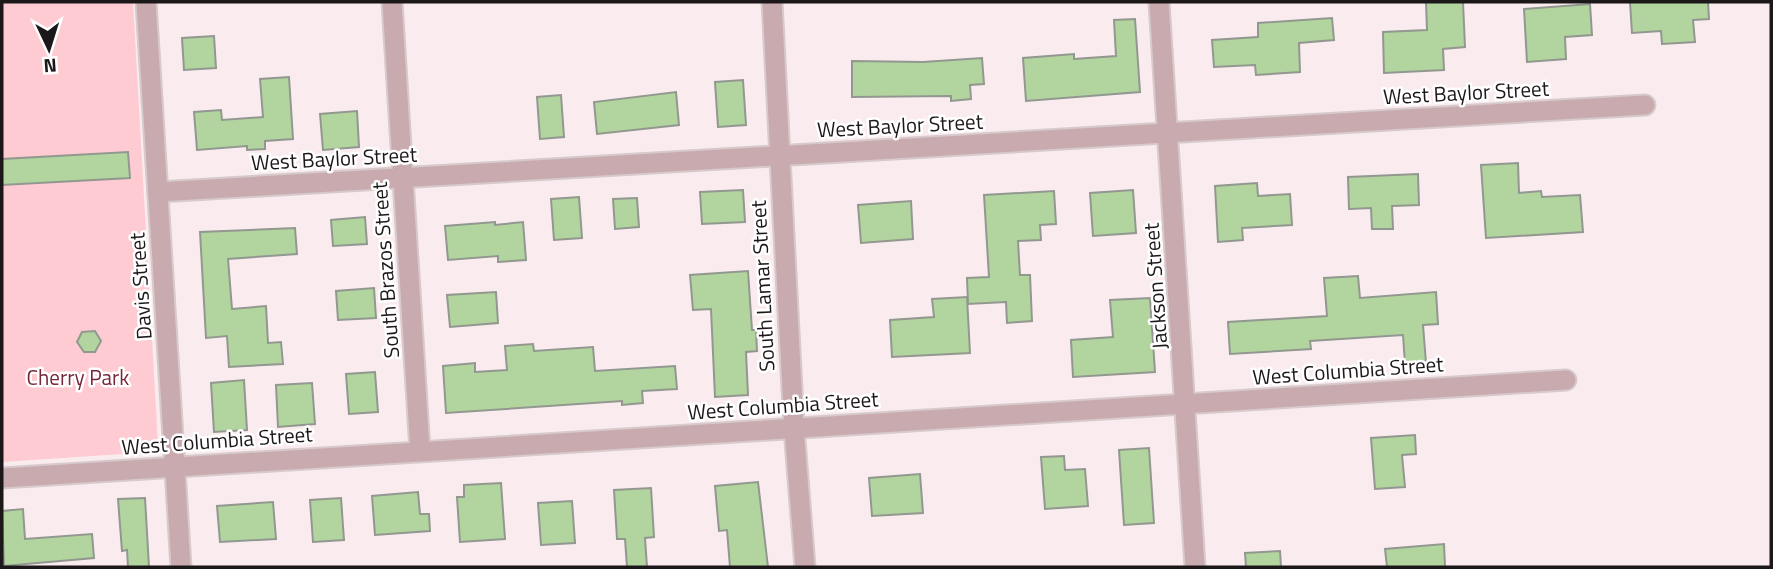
<svg xmlns="http://www.w3.org/2000/svg" width="1773" height="569" font-family="'Titillium Web',sans-serif">
	<style>
		.green { fill: #fecbd2 }
		.building { fill: #b2d59f; stroke: #92988f; stroke-width: 2 }
		.lines { fill: none; stroke-linecap: round; stroke-linejoin: round }
		.minor-casing { stroke: #d6cacc; stroke-width: 23 }
		.minor { stroke: #c9aaaf; stroke-width: 19 }
		.labels { text-anchor: middle; stroke-width: 5; stroke-linejoin: round; paint-order: stroke }
		.street-label { font-size: 21px; fill: #1c1718; stroke: #fff }
		.park-label { font-size: 21px; fill: #76273b; stroke: #fff }
	</style>
	<rect width="100%" height="100%" fill="#faecee"/>
	<polygon class="green" points="2,2 133,2 158,445 152,452 2,462"/>
	<g class="building">
		<polygon points="1426,2 1463,2 1465,47 1443,49 1444,70 1384,73 1383,32 1427,30"/>
		<polygon points="1630,2 1708,2 1709,19 1693,20 1695,42 1662,44 1661,31 1632,33"/>
		<polygon points="1590,4 1592,35 1565,37 1566,59 1527,62 1524,9"/>
		<polygon points="1332,18 1334,40 1299,43 1300,72 1256,75 1255,65 1214,67 1212,40 1258,37 1258,23"/>
		<polygon points="1135,19 1140,92 1026,101 1023,58 1074,54 1074,59 1116,56 1114,20"/>
		<polygon points="214,36 216,68 184,70 182,38"/>
		<polygon points="982,58 984,84 970,85 971,99 951,101 951,96 852,97 852,61 923,62"/>
		<polygon points="289,77 293,139 265,141 265,149 247,150 247,146 197,150 194,112 221,110 222,120 263,117 260,79"/>
		<polygon points="743,80 746,125 718,127 715,82"/>
		<polygon points="676,92 679,125 597,134 594,102"/>
		<polygon points="561,95 564,137 540,139 537,97"/>
		<polygon points="357,111 359,147 323,150 320,114"/>
		<polygon points="128,152 130,178 2,185 2,159"/>
		<polygon points="1518,163 1519,193 1541,191 1542,197 1580,195 1583,232 1486,238 1481,165"/>
		<polygon points="1418,174 1419,205 1392,206 1393,229 1372,229 1371,208 1349,209 1348,177"/>
		<polygon points="1257,183 1258,196 1290,194 1292,225 1242,228 1243,240 1218,242 1215,186"/>
		<polygon points="743,190 745,222 702,224 700,192"/>
		<polygon points="1133,190 1136,233 1093,236 1090,193"/>
		<polygon points="1054,191 1056,224 1040,225 1041,240 1018,241 1020,275 1030,275 1032,321 1007,323 1006,302 968,304 967,278 989,277 984,195"/>
		<polygon points="579,197 582,238 554,240 551,199"/>
		<polygon points="637,198 639,227 615,229 613,199"/>
		<polygon points="911,201 913,239 861,243 858,205"/>
		<polygon points="365,217 367,244 333,246 331,220"/>
		<polygon points="495,222 495,225 523,222 526,260 498,262 498,256 448,260 445,226"/>
		<polygon points="295,228 297,254 228,259 232,309 266,306 268,343 281,342 283,364 229,367 227,336 206,338 200,232"/>
		<polygon points="748,271 752,330 756,330 757,351 746,352 748,395 715,397 711,309 693,310 690,275"/>
		<polygon points="1358,276 1360,298 1436,292 1438,324 1423,325 1426,363 1405,364 1403,335 1310,341 1311,349 1230,354 1228,322 1327,316 1324,278"/>
		<polygon points="374,288 376,318 338,320 336,291"/>
		<polygon points="496,292 498,323 450,327 447,295"/>
		<polygon points="967,297 970,353 892,357 890,320 934,317 932,299"/>
		<polygon points="1150,298 1155,372 1073,377 1071,340 1113,337 1110,300"/>
		<polygon points="95,331 101,341 95,352 84,352 77,342 82,332"/>
		<polygon points="533,344 534,351 593,347 595,371 675,366 677,389 642,391 643,403 622,405 622,401 446,413 443,366 475,363 475,372 507,370 505,346"/>
		<polygon points="375,372 378,412 349,414 346,374"/>
		<polygon points="244,380 247,430 214,432 211,383"/>
		<polygon points="312,383 315,424 278,427 276,385"/>
		<polygon points="1415,435 1416,454 1402,455 1405,487 1375,489 1371,438"/>
		<polygon points="1149,448 1154,523 1124,525 1119,450"/>
		<polygon points="1064,456 1065,470 1085,469 1088,506 1045,509 1041,457"/>
		<polygon points="920,474 923,513 872,516 869,478"/>
		<polygon points="758,482 768,567 730,567 727,530 719,531 715,486"/>
		<polygon points="501,483 505,539 460,542 457,497 464,497 464,485"/>
		<polygon points="651,488 654,537 645,538 647,567 627,567 625,539 617,539 614,490"/>
		<polygon points="418,492 420,514 429,514 430,531 375,535 372,496"/>
		<polygon points="145,498 149,567 128,567 127,550 122,551 118,499"/>
		<polygon points="341,498 344,540 313,542 310,500"/>
		<polygon points="572,501 575,543 541,545 538,503"/>
		<polygon points="273,502 276,539 220,542 217,506"/>
		<polygon points="23,509 25,539 92,534 94,558 4,566 2,511"/>
		<polygon points="1444,544 1445,567 1387,567 1385,549"/>
		<polygon points="1280,551 1281,567 1246,567 1245,553"/>
	</g>
	<g class="lines">
		<g class="minor-casing">
			<g id="minor">
				<polyline points="146,2 181,567"/>
				<polyline points="392,2 420,451"/>
				<polyline points="772,2 794,428 805,567"/>
				<polyline points="1159,2 1195,567"/>
				<polyline points="158,192 1645,105"/>
				<polyline points="2,478 1566,380"/>
			</g>
		</g>
		<use href="#minor" class="minor"/>
	</g>
	<g class="labels">
		<g class="street-label">
			<text transform="translate(1466 93) rotate(-3)" y="7">West Baylor Street</text>
			<text transform="translate(900 126) rotate(-3)" y="7">West Baylor Street</text>
			<text transform="translate(334 159) rotate(-3)" y="7">West Baylor Street</text>
			<text transform="translate(386 270) rotate(-94)" y="7">South Brazos Street</text>
			<text transform="translate(141 286) rotate(-94)" y="7">Davis Street</text>
			<text transform="translate(763 286) rotate(-93)" y="7">South Lamar Street</text>
			<text transform="translate(1156 286) rotate(-94)" y="7">Jackson Street</text>
			<text transform="translate(1348 371) rotate(-4)" y="7">West Columbia Street</text>
			<text transform="translate(783 406) rotate(-4)" y="7">West Columbia Street</text>
			<text transform="translate(217 441) rotate(-4)" y="7">West Columbia Street</text>
		</g>
		<g class="park-label">
			<text x="78" y="385">Cherry Park</text>
		</g>
	</g>
	<rect width="1773" height="569" fill="none" stroke="#1c1718" stroke-width="7"/>
	<g transform="translate(49 49) rotate(176)" stroke="#ffffff" stroke-width="5" paint-order="stroke">
	<path d="M0-5L12 26L0 18L-12 26Z" fill="#1c1718"/>
	<text y="-10" font-size="19" font-weight="bold" text-anchor="middle" fill="#1c1718">N</text>
	</g>
</svg>
